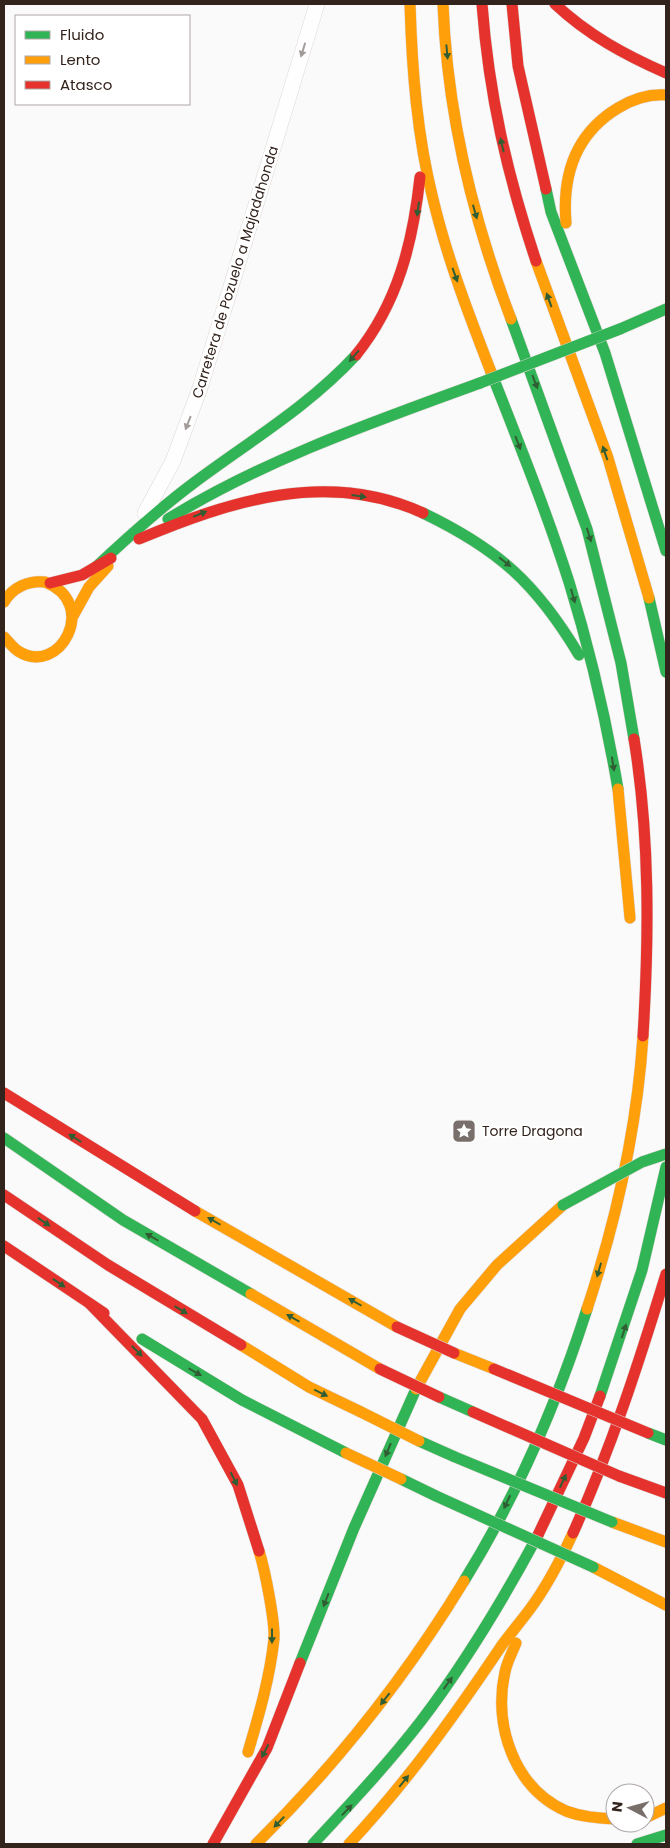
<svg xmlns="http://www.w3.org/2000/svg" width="670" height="1848" font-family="Poppins,sans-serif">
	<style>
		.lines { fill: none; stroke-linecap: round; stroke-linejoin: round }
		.street-casing { stroke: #ded6d3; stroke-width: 16 }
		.fast-casing { stroke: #ded6d3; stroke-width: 12 }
		.slow-casing { stroke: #ded6d3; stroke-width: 12 }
		.jam-casing { stroke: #ded6d3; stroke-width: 12 }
		.street { stroke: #fefefe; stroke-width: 15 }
		.fast { stroke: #30b455; stroke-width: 11 }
		.slow { stroke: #ff9f0a; stroke-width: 11 }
		.jam { stroke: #e5322d; stroke-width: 11 }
		.fast-bridge-casing { stroke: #ded6d3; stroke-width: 12; stroke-linecap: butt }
		.slow-bridge-casing { stroke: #ded6d3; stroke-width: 12; stroke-linecap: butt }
		.jam-bridge-casing { stroke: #ded6d3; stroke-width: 12; stroke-linecap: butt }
		.fast-bridge { stroke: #30b455; stroke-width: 11 }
		.slow-bridge { stroke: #ff9f0a; stroke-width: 11 }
		.jam-bridge { stroke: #e5322d; stroke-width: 11 }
		.oneway { fill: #a29b99 }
		.oneway2 { fill: #315d33 }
		.labels { text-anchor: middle; stroke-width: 4.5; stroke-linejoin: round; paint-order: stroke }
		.street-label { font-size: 14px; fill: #32231d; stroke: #fff }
		.poi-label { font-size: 14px; fill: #32231d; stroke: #fff; text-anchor: start }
	</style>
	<rect width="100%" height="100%" fill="#fafafa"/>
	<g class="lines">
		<g class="street-casing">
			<polyline id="street" points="145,513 173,461 201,385 317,4"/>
		</g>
		<g class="fast-casing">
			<g id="fast">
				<polyline points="546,189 551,212 605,353 666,551"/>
				<polyline points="511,319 587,529 621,663 634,739"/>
				<polyline points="620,329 666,309"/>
				<path d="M 491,372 C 518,441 546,510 569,582 C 590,650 606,719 618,789"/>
				<path d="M 423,513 C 498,549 536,583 579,655"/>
				<path d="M 168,519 C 266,459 373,422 480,383"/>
				<path d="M 96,567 C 128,537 160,508 195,482 C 250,441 309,406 356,355"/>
				<polyline points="649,598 666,672"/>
				<polyline points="4,1138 123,1220 251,1294"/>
				<polyline points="142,1339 242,1400 346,1453"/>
				<polyline points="600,1396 642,1270 666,1167"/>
				<polyline points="439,1397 473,1412"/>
				<polyline points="648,1433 666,1440"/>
				<polyline points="419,1441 455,1457"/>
				<polyline points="401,1479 436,1496"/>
				<path d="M 464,1581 C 516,1497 557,1403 587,1309"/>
				<polyline points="300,1663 354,1528 416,1389"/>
				<path d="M 313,1844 C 350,1804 387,1765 421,1721 C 465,1663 503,1600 538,1535"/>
				<polyline points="637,1844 666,1835"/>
			</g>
		</g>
		<g class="slow-casing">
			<g id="slow">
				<path d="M 410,4 C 412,70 417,136 433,199 C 447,258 469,315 491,372"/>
				<path d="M 443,4 C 447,113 472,217 511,319"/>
				<path d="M 566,223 C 562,175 575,134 618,108 C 633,99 649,94 666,95"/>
				<polyline points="536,261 608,458 649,598"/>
				<path d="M 4,602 C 12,588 28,580 45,582 C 100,603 60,678 18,651 C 13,648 8,641 4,637"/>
				<polyline points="73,616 89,587 108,566"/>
				<polyline points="618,789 630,918"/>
				<polyline points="195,1211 397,1327"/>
				<polyline points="251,1294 380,1369"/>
				<path d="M 587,1309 C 616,1221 637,1129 643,1036"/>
				<polyline points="241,1345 309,1387 361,1412"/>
				<polyline points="454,1353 494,1369"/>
				<polyline points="416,1389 460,1309 497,1265 563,1205"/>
				<polyline points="612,1522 666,1542"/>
				<polyline points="593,1567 666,1605"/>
				<path d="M 516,1643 C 512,1653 507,1662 505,1672 C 493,1725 514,1788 566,1811 C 582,1817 598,1818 615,1819"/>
				<path d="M 248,1752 C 259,1715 270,1677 274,1639 C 275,1621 265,1570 259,1551"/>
				<polyline points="645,1818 666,1808"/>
				<path d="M 256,1844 C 337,1764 405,1678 464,1581"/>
				<path d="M 349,1844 C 407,1782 455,1715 502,1645 C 511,1633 521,1621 530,1609 C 547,1586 561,1559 573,1533"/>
			</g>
		</g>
		<g class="jam-casing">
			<g id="jam">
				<path d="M 482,4 C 489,96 507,174 536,261"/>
				<polyline points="512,4 518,66 546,189"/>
				<path d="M 555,4 C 588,35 625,55 666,73"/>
				<path d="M 356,355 C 398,303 413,242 420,177"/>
				<path d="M 139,539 C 230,501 327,469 423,513"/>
				<polyline points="50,583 82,575 111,558"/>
				<path d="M 634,739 C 650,837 649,937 643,1036"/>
				<polyline points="4,1093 195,1211"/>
				<polyline points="4,1195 108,1265 241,1345"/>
				<polyline points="4,1246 104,1313"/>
				<polyline points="90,1304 202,1419 238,1485 259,1551"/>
				<polyline points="619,1476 666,1493"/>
				<path d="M 573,1533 C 611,1449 639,1362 666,1274"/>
				<polyline points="538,1535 584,1438 600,1396"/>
				<polyline points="213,1844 267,1748 300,1663"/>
			</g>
		</g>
		<use href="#street" class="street"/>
		<use href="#fast" class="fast"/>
		<use href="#slow" class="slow"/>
		<use href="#jam" class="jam"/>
		<g class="fast-bridge-casing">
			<g id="fast-bridge">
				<polyline points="480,383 620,329"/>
				<polyline points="563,1205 642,1162 666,1154"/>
				<polyline points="455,1457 612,1522"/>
				<polyline points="436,1496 593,1567"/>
			</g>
		</g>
		<g class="slow-bridge-casing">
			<g id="slow-bridge">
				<polyline points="361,1412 419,1441"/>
				<polyline points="346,1453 401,1479"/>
			</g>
		</g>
		<g class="jam-bridge-casing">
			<g id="jam-bridge">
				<polyline points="397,1327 454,1353"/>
				<polyline points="380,1369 439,1397"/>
				<polyline points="494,1369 648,1433"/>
				<polyline points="473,1412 619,1476"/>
			</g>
		</g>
		<use href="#fast-bridge" class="fast-bridge"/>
		<use href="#slow-bridge" class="slow-bridge"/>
		<use href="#jam-bridge" class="jam-bridge"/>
	</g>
	<defs><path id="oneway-solid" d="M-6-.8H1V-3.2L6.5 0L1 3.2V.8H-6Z" transform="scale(1.25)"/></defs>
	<g class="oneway">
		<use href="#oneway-solid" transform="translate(303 50) rotate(107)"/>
		<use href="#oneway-solid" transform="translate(188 423) rotate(111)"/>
	</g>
	<g class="oneway2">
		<use href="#oneway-solid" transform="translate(447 52) rotate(85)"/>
		<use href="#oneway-solid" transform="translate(502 145) rotate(-103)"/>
		<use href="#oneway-solid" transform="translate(418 209) rotate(98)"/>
		<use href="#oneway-solid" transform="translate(475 212) rotate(74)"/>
		<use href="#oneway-solid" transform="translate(455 275) rotate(70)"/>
		<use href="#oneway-solid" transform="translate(549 300) rotate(-110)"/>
		<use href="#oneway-solid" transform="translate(354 356) rotate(131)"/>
		<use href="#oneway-solid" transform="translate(535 382) rotate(69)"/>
		<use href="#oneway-solid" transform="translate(518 443) rotate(69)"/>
		<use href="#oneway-solid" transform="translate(605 453) rotate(-109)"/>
		<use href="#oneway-solid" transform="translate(359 496) rotate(8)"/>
		<use href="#oneway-solid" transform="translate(200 514) rotate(-22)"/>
		<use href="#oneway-solid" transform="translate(589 535) rotate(73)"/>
		<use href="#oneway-solid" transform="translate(505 562) rotate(38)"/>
		<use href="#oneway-solid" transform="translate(573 596) rotate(74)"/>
		<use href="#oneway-solid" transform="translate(613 764) rotate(81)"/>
		<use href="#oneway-solid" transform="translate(75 1138) rotate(-148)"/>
		<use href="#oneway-solid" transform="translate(214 1221) rotate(-150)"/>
		<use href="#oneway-solid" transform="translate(44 1222) rotate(34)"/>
		<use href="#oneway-solid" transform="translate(152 1237) rotate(-150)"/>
		<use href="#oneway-solid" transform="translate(599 1270) rotate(106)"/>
		<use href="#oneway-solid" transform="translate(59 1283) rotate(34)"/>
		<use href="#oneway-solid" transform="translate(355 1302) rotate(-150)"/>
		<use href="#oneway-solid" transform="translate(181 1310) rotate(31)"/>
		<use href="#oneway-solid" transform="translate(293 1318) rotate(-150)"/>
		<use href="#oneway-solid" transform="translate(624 1331) rotate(-72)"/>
		<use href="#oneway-solid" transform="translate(137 1351) rotate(45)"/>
		<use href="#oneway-solid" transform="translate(195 1372) rotate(30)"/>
		<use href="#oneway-solid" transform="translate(321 1393) rotate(26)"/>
		<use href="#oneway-solid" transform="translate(388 1450) rotate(113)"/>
		<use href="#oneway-solid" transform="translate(234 1479) rotate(63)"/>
		<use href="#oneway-solid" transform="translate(563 1481) rotate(-65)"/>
		<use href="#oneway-solid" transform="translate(507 1502) rotate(115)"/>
		<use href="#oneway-solid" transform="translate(326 1600) rotate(111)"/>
		<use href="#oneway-solid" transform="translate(272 1636) rotate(90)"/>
		<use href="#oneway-solid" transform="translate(448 1683) rotate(-54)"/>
		<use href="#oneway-solid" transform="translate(385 1699) rotate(128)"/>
		<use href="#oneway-solid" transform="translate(265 1751) rotate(117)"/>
		<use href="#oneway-solid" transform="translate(404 1781) rotate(-51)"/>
		<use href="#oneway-solid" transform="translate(347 1810) rotate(-46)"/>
		<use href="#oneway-solid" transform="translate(279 1822) rotate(134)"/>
	</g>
	<defs>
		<g id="sight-square" transform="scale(1.25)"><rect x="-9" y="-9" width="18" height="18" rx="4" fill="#786e6a" stroke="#fff"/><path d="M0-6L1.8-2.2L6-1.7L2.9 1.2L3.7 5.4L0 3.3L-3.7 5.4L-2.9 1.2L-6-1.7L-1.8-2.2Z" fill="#fff"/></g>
	</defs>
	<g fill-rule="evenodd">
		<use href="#sight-square" x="464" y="1131"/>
	</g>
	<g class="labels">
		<g class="street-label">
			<text transform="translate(235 272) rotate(-73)" y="5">Carretera de Pozuelo a Majadahonda</text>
		</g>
		<g class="poi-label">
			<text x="482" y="1136">Torre Dragona</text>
		</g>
	</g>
	<rect width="670" height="1848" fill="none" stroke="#32231d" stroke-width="10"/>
	<rect x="15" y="15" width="175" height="90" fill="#ffffff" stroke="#ada7a5"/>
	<rect x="25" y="31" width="25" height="8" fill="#30b455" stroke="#ada7a5"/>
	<text x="60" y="40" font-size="15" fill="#32231d">Fluido</text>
	<rect x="25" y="56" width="25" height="8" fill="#ff9f0a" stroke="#ada7a5"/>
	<text x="60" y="65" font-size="15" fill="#32231d">Lento</text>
	<rect x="25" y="81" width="25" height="8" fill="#e5322d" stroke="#ada7a5"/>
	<text x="60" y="90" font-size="15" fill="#32231d">Atasco</text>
	<g transform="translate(630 1808) rotate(276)"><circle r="24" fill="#ffffff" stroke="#ada7a5"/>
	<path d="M0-4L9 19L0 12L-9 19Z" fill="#786e6a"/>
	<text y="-8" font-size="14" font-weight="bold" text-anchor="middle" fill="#32231d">N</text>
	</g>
</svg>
